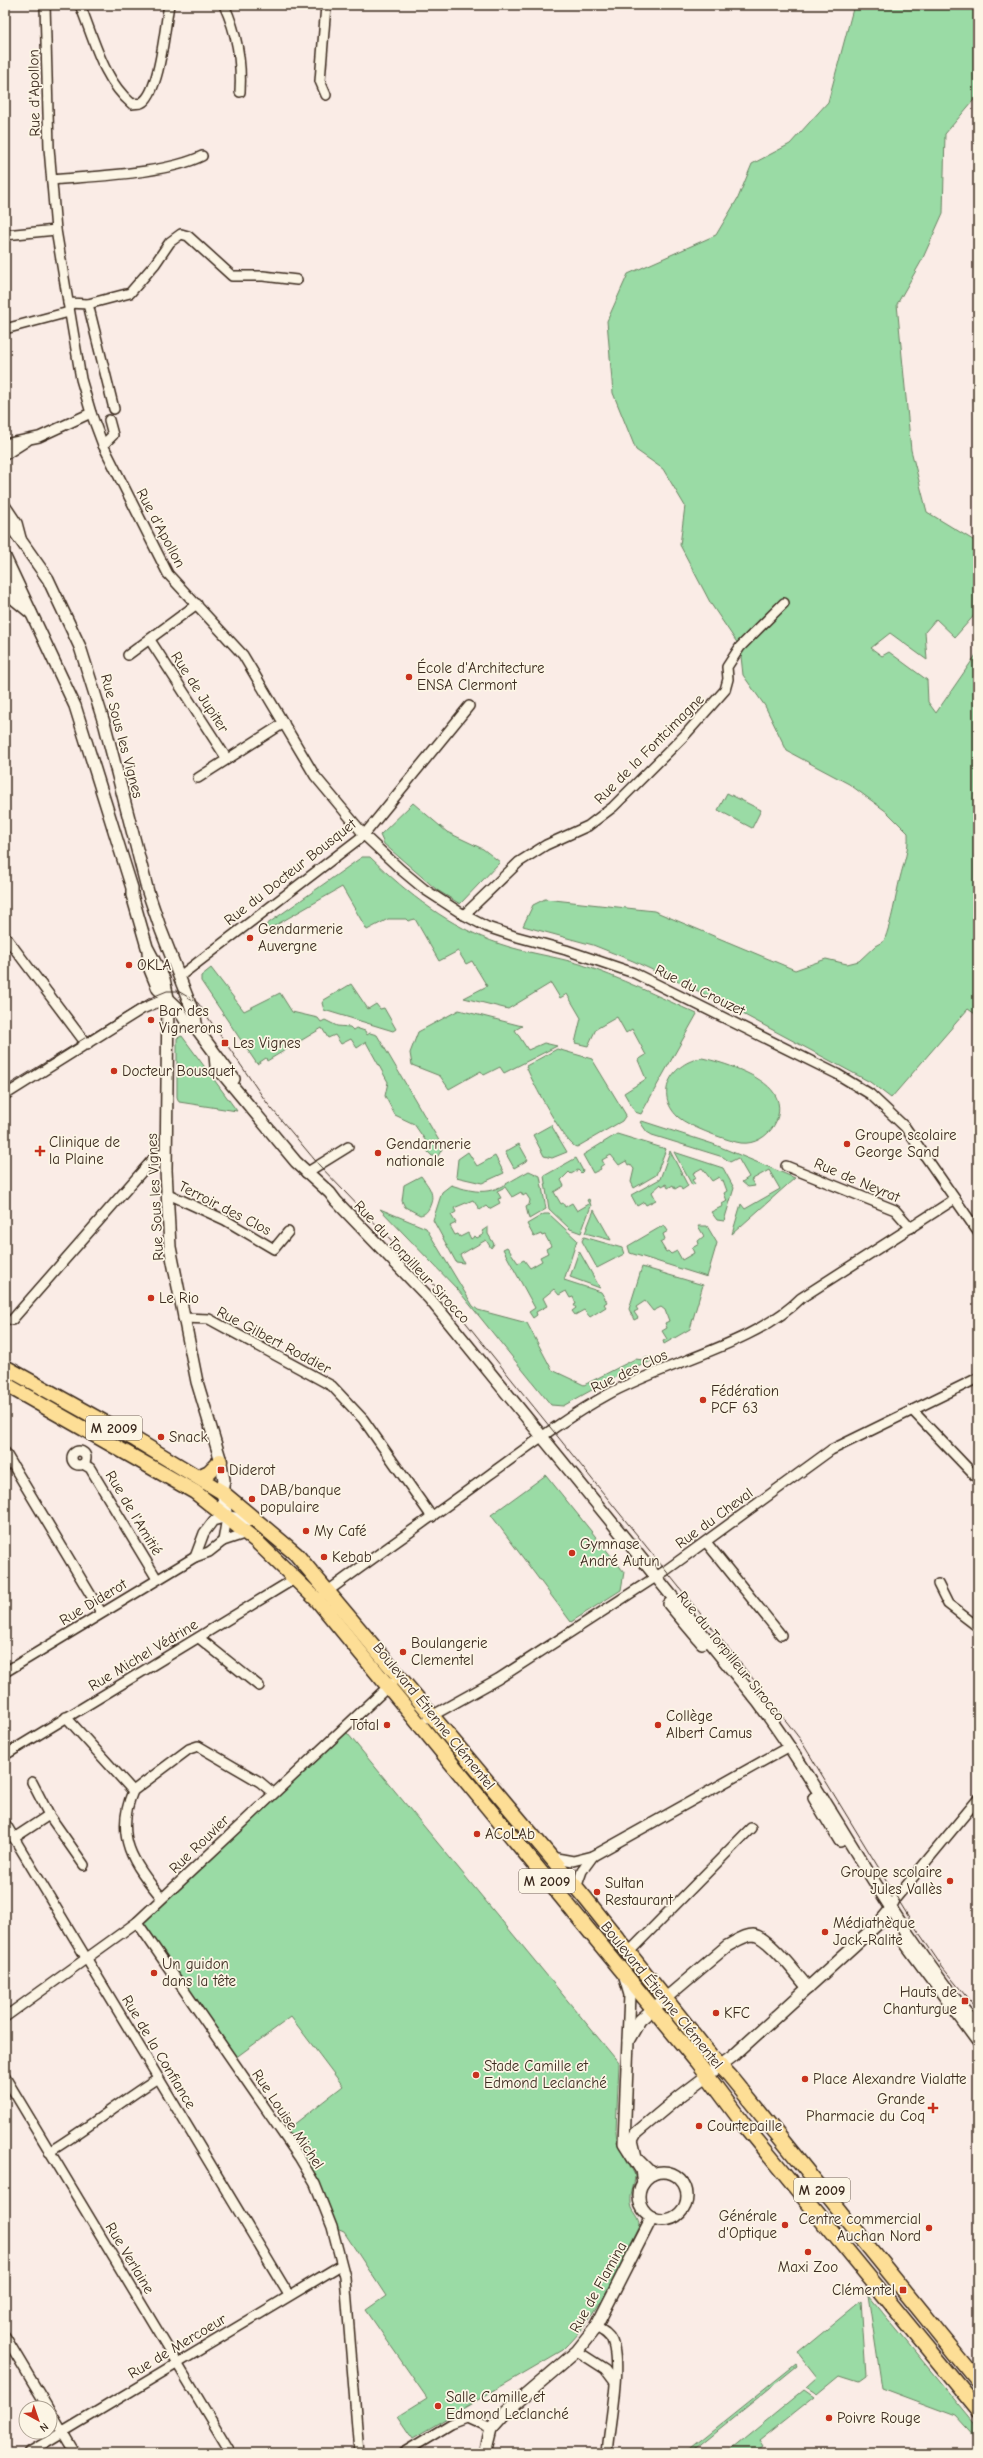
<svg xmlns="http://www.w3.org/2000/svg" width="983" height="2458" font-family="'Comic Neue',sans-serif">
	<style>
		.green { fill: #9adba5; stroke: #6a8262 }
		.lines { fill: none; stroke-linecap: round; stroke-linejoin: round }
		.minor-casing { stroke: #3b2a1e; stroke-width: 12 }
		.tertiary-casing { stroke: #3b2a1e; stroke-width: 14 }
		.primary-casing { stroke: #3b2a1e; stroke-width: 17 }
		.minor { stroke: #fcf5e5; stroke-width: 9 }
		.tertiary { stroke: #fcf5e5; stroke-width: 11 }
		.primary { stroke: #fdde96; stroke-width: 14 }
		.tram { stroke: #3b2a1e; stroke-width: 1 }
		.poi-dot { fill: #c8321e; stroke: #fcf5e5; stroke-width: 1.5 }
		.labels { text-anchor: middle; stroke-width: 3.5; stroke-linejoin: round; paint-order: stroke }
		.shield { fill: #fcf5e5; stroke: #75675a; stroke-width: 1 }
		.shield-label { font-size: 14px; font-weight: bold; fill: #3b2a1e }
		.street-label { font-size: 15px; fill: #3b2a1e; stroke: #fcf5e5 }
		.poi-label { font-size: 15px; fill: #3b2a1e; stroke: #fcf5e5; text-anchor: start }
	</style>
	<rect width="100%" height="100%" fill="#faece6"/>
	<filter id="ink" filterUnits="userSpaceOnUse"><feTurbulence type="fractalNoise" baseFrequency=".025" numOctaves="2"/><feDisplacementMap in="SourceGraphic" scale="8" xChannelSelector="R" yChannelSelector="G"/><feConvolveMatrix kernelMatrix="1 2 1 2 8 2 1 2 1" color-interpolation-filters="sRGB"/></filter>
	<g filter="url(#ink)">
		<g class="green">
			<path d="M 854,5 L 978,5 L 978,95 L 945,134 L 943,213 L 922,260 L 897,304 L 911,450 L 927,512 L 978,543 L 978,611 L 955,637 L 936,619 L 925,632 L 927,660 L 890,633 L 871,648 L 882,656 L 889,652 L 927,680 L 928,702 L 936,713 L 978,652 L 978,1016 L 968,1009 L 891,1098 L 870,1082 L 711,997 L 633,961 L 593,945 L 523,926 L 533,905 L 545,899 L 654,911 L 795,970 L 826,959 L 847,964 L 859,961 L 875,946 L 884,941 C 892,921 895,899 900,878 C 904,862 909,850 908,833 L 887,812 L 849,784 L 787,751 L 765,706 L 743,675 L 740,647 L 711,604 L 680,545 L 685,506 L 663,469 L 636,450 L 613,393 L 607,321 L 628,274 L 716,235 L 738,198 L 752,164 L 790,144 L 828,102 Z"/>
			<polygon points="727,793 761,810 752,828 718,810"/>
			<polygon points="413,803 447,832 483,849 500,862 460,904 437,890 384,844 380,835"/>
			<path d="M 362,857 L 370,857 C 409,895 448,926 500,944 C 526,953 554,956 580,964 C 620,978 658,996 697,1014 L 641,1114 L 635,1112 L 624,1093 L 646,1079 L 638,1060 L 646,1055 L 632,1029 L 626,1033 L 617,1017 L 596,1029 L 588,1046 L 575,1043 L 581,1018 L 567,994 L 560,998 L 551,983 L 508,1009 L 464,998 L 487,986 L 472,961 L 466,964 L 458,951 L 439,961 L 415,919 L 408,921 L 406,919 L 388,919 L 367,930 L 342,887 L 276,925 L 268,929 L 263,927 Z"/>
			<polygon points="211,968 244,1011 280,993 292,1012 318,1018 321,1022 325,1020 337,1026 350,1027 353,1030 356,1028 365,1031 367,1035 370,1033 377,1035 441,1144 442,1149 438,1156 432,1156 426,1150 430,1147 414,1124 395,1115 385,1096 388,1082 366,1042 357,1048 351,1039 341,1044 335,1035 328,1038 322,1028 267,1061 266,1058 257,1064 201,981 201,976"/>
			<polygon points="351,984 368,1009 376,1004 380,1009 384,1008 396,1029 393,1031 324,1010 322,1003 324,1000"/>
			<polygon points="459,1010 522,1026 515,1030 528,1050 544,1043 557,1046 504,1073 500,1067 484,1075 481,1071 449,1089 440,1076 412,1065 410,1053 418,1032"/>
			<polygon points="182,1036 237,1111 179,1102 177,1097 177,1038"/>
			<path d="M 557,1049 L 592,1059 L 626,1115 L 622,1121 L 577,1147 C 567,1148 530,1078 526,1066 Z"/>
			<path d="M 702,1058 C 722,1062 762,1075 774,1093 C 790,1117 763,1150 736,1142 C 721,1138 690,1127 678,1117 C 653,1093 673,1062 702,1058 Z"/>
			<polygon points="642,1121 713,1144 795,1178 732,1234 741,1204 745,1209 780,1189 769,1170 751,1180 755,1186 748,1187 742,1182 749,1177 738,1158 730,1162 723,1157 652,1135 647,1132 640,1122"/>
			<polygon points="551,1125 567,1152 552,1158 544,1156 533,1135"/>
			<polygon points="617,1134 666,1149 656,1175 634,1188 631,1182 634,1169 630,1164 628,1165 626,1161 619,1165 611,1155 602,1160 604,1164 600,1167 601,1169 593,1173 583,1155"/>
			<polygon points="519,1144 528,1160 514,1168 505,1152"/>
			<polygon points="670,1151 688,1186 682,1190 680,1186 675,1189 673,1185 668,1188 666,1184 662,1186 661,1184 652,1192 656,1200 646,1205 644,1202 637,1206 631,1195 660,1179"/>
			<polygon points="468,1152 477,1166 495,1156 504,1173 482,1183 456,1177 458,1159"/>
			<polygon points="674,1152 723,1168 734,1188 724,1221 717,1220 711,1212 723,1206 722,1204 727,1201 724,1193 727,1191 723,1180 721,1181 719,1177 712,1181 702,1168 693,1173 696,1178 692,1180 695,1184 692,1185"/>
			<polygon points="576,1158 583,1171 581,1173 578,1170 571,1174 569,1172 561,1180 564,1186 554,1192 561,1204 563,1203 565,1207 572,1203 577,1211 589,1204 587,1200 589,1199 591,1206 581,1233 570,1229 549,1209 544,1176"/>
			<path d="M 529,1171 L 540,1176 L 546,1209 L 529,1219 L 526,1207 L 529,1205 L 530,1200 L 526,1194 L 523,1196 L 521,1192 L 512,1197 L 505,1187 L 497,1191 L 501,1198 L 498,1199 L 500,1203 L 489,1209 L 486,1206 L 480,1210 L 473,1200 L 454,1208 L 456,1212 L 451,1215 L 456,1223 L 450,1226 L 455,1235 L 458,1234 L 460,1237 L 468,1233 L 471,1239 L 475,1236 L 477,1238 L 484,1234 L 482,1231 L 488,1227 L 488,1234 L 494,1244 L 491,1248 L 486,1240 L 460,1255 L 464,1263 L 456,1262 L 433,1220 L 442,1192 L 451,1185 C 491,1198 494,1190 529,1171 Z"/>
			<path d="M 421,1176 C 429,1187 436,1194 429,1208 C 427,1212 425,1214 420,1215 L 405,1207 L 402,1201 L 404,1185 Z"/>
			<polygon points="380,1209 426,1228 473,1306 478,1310 527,1323 552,1370 584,1385 635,1359 644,1360 645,1357 656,1359 619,1375 563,1406 551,1405 458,1290"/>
			<polygon points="594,1210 611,1240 585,1233"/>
			<polygon points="544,1214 549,1214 577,1240 564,1280 601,1292 607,1302 604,1304 606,1307 590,1317 584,1310 575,1315 572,1311 576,1308 574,1305 576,1304 573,1297 570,1298 566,1291 559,1295 554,1289 543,1298 547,1306 536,1312 537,1315 533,1318 529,1312 535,1308 503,1249 507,1247 518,1263 524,1260 530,1268 542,1261 540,1257 548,1253 546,1249 551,1246 545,1235 542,1236 541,1234 534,1237 527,1224"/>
			<polygon points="664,1225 668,1231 663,1234 665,1239 660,1242 666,1252 668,1251 671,1254 677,1251 682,1260 694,1253 692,1248 699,1244 698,1241 704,1236 698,1226 707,1226 717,1243 707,1277 630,1253 628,1246"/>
			<polygon points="584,1237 622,1248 624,1254 597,1268 582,1241"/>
			<polygon points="579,1251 600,1288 570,1277"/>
			<polygon points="642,1267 703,1285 690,1329 664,1344 663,1341 667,1339 662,1331 667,1328 665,1323 669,1321 665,1310 661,1307 653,1311 645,1301 636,1307 638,1310 634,1312 638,1318 634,1320 629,1309"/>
			<polygon points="546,1475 624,1572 621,1590 571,1622 491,1515"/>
			<path d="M 343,1728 L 619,2063 L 616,2131 L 617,2142 L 635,2175 C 635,2186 628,2196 632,2208 C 635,2214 640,2218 640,2225 C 618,2269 599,2316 563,2350 L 413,2438 L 398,2416 L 427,2398 L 366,2310 L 386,2296 L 344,2232 L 332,2227 L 315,2184 L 283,2133 L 343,2086 L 291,2017 L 231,2061 L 137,1922 Z"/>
			<polygon points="868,2295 978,2428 978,2439 957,2416 882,2388"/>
			<polygon points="861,2301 866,2376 859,2381 840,2375 817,2394 806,2387 817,2377 798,2353"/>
			<polygon points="796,2364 797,2366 690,2453 685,2453"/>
			<polygon points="804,2390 814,2397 760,2440 764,2446 755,2453 727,2453"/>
		</g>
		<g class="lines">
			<g class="minor-casing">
				<g id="minor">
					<polyline points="45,5 49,148 56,230 81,379 91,413 103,445 168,574 243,655 315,776 366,837 400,869 424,889 464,915 487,927 514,936 566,950 634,973 837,1074 870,1094 905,1127 978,1232"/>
					<path d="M 80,5 C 94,39 103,80 132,104 C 135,103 139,104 141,103 C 160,94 165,25 169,5"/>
					<path d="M 224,5 C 237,33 242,61 240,92"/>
					<polyline points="326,5 320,81 326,95"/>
					<path d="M 52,180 C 93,176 166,174 202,156"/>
					<polyline points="5,235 56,230"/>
					<polyline points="68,303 88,304 130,293 155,264 170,242 181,234 188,236 232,276 263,276 297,280"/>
					<polyline points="88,304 114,409"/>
					<polyline points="5,329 69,312"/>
					<polyline points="5,444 39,437 91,413"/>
					<polyline points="103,445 113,435 109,420"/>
					<polyline points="5,455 27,441"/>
					<polyline points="5,505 17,523 21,538"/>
					<polyline points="150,640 227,759"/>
					<polyline points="128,655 197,604"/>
					<polyline points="198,778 284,723"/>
					<polyline points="464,915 519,862 546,845 588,826 613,807 685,735 725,690 728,679 727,667 740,647 784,603"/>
					<polyline points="5,936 87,1045"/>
					<polyline points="180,976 364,835 469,706"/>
					<polyline points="5,1095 142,1009 168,998"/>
					<polyline points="786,1166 895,1210 911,1228"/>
					<polyline points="306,1173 348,1147"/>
					<polyline points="166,1193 225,1220 274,1249 288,1232"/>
					<polyline points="183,1318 209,1319 332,1386 363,1419 432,1517"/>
					<polyline points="12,1320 153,1159 166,1151"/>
					<polyline points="913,1411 978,1479"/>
					<circle cx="79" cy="1458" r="7"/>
					<polyline points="5,1452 101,1612"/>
					<polyline points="83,1464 90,1468 157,1579"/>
					<polyline points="706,1542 781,1635"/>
					<polyline points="195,1557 204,1533 213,1521 227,1517 223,1541"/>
					<polyline points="938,1584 948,1604 978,1627"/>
					<path d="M 324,1594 C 379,1553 435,1515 489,1475 C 528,1447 565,1418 607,1395 C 664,1363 756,1344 801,1298 L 955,1199"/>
					<polyline points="199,1638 259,1686"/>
					<polyline points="5,1672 195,1557 209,1552 223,1541 247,1533"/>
					<path d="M 66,1717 L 133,1791 C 114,1836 133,1864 162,1898"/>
					<polyline points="428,1718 498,1679 665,1571 831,1450 978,1378"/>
					<polyline points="5,1755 296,1578"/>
					<polyline points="32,1782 49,1815 84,1865"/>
					<polyline points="133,1791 189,1749 198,1746 260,1782 273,1793"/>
					<polyline points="5,1823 289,2295"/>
					<polyline points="14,1838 49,1815"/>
					<polyline points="551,1857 573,1861 593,1856 790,1746"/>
					<polyline points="576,1888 582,1871 593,1856"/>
					<polyline points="890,1910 896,1898 978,1799"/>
					<polyline points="137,1922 299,2157 315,2184 332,2227 345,2277 359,2453"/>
					<polyline points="628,1953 751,1828"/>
					<polyline points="5,2017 137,1922 392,1683"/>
					<polyline points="5,2077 231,2453"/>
					<path d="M 49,2152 C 87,2129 121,2101 158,2078"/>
					<path d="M 596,2327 C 603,2331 609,2334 612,2341 C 622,2366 609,2425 607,2453"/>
					<polyline points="5,2336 48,2408"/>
					<polyline points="577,2351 605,2369 614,2381"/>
					<polyline points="50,2411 75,2453"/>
					<polyline points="28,2453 341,2265"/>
					<polyline points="403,2453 451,2424 467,2418 491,2429"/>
				</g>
			</g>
			<g class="tertiary-casing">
				<g id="tertiary">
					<polyline points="5,518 48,579 80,647 105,726 148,892 161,930 195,1017 197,1029 234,1079"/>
					<polyline points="5,557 75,706 132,888 132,895 147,947 164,979 168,998 166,1170 170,1247 197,1382 220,1458 224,1480 222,1492 227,1517 254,1520"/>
					<polyline points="5,582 14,599 31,613"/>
					<polyline points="148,951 149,967 158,989 177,1007 187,1023 197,1029"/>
					<path d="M 215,1055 L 216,1066 L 296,1162 L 330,1193 L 336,1201 L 430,1299 L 758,1702 C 836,1808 891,1926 978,2027"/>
					<polyline points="669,1604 702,1643"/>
					<polyline points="814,1798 840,1841"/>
					<polyline points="903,1940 978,2042"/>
					<polyline points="625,1978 630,1995 628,2040"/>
					<circle cx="663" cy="2196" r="24"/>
					<polyline points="653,2174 636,2157 632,2140 636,2133 679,2097 733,2056 880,1922 890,1910"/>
					<path d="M 643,2183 L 641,2170 L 624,2143 L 628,2041 L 640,2020 L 727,1946 C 735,1942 744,1935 753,1935 C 768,1936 798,1976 808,1988"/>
					<polyline points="485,2453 491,2429 508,2410 577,2351 596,2327 652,2217"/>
				</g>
			</g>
			<g class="primary-casing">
				<g id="primary">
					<polyline points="5,1367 136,1440 222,1492 296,1554 586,1899 711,2056 730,2076 978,2382"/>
					<polyline points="5,1384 195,1492 255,1540 318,1601 697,2062 745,2126 978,2410"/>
					<polyline points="198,1477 209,1472 220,1461"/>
				</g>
			</g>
			<use href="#minor" class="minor"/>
			<use href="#tertiary" class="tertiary"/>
			<use href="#primary" class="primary"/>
			<polyline class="tram" points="5,1087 150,998 167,991 178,991 198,1003 267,1103 319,1165 442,1293 762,1690 800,1739 913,1924 943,1968 978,2011"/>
		</g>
	</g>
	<g class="poi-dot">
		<circle cx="409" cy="677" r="4"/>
		<circle cx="250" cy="938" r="4"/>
		<circle cx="129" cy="965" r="4"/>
		<circle cx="151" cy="1020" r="4"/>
		<rect x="221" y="1039" width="8" height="8" rx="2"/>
		<circle cx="114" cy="1071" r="4"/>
		<circle cx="847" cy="1144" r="4"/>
		<path d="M38 1145h4v4h4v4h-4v4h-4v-4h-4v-4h4z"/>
		<circle cx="378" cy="1153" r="4"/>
		<circle cx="151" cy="1298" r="4"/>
		<circle cx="703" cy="1400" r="4"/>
		<circle cx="161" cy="1437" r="4"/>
		<rect x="217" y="1466" width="8" height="8" rx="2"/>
		<circle cx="252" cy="1499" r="4"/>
		<circle cx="306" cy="1531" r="4"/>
		<circle cx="572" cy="1553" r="4"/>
		<circle cx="324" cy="1557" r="4"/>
		<circle cx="403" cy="1652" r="4"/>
		<circle cx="387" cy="1725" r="4"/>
		<circle cx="658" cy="1725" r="4"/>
		<circle cx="477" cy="1834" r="4"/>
		<circle cx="950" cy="1881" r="4"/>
		<circle cx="597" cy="1892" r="4"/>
		<circle cx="825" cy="1932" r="4"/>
		<circle cx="154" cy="1973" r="4"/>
		<rect x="961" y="1997" width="8" height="8" rx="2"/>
		<circle cx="716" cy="2013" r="4"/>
		<circle cx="476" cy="2075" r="4"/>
		<circle cx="805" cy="2079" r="4"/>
		<path d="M931 2102h4v4h4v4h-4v4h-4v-4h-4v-4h4z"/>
		<circle cx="699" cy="2126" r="4"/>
		<circle cx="785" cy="2225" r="4"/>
		<circle cx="929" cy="2228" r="4"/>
		<circle cx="808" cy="2252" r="4"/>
		<rect x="899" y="2286" width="8" height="8" rx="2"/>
		<circle cx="438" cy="2406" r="4"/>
		<circle cx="829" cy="2418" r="4"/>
	</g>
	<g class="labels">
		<g class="shield">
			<rect x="86" y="1416" width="56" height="24" rx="3"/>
			<rect x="519" y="1869" width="56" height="24" rx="3"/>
			<rect x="794" y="2178" width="56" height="24" rx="3"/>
		</g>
		<g class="shield-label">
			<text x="114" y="1433">M 2009</text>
			<text x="547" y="1886">M 2009</text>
			<text x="822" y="2195">M 2009</text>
		</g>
		<g class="street-label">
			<text transform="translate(34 93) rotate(-91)" y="5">Rue d'Apollon</text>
			<text transform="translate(161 528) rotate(62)" y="5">Rue d'Apollon</text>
			<text transform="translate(200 692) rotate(57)" y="5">Rue de Jupiter</text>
			<text transform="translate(122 736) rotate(75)" y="5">Rue Sous les Vignes</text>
			<text transform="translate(649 749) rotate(-45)" y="5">Rue de la Fontcimagne</text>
			<text transform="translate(290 872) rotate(-38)" y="5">Rue du Docteur Bousquet</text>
			<text transform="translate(700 990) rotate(26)" y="5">Rue du Crouzet</text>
			<text transform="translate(857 1180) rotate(23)" y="5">Rue de Neyrat</text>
			<text transform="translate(155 1197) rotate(-93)" y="5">Rue Sous les Vignes</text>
			<text transform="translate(225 1208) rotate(27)" y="5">Terroir des Clos</text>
			<text transform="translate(412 1262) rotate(47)" y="5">Rue du Torpilleur Sirocco</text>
			<text transform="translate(274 1340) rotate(28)" y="5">Rue Gilbert Roddier</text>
			<text transform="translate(629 1371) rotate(-25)" y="5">Rue des Clos</text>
			<text transform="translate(134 1513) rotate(59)" y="5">Rue de l'Amitié</text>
			<text transform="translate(714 1518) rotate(-36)" y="5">Rue du Cheval</text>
			<text transform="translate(93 1602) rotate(-31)" y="5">Rue Diderot</text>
			<text transform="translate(143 1655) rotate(-31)" y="5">Rue Michel Védrine</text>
			<text transform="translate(731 1656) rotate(51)" y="5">Rue du Torpilleur Sirocco</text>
			<text transform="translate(434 1716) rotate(51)" y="5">Boulevard Étienne Clémentel</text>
			<text transform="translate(199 1844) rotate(-44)" y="5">Rue Rouvier</text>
			<text transform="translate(662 1995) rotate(51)" y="5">Boulevard Étienne Clémentel</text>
			<text transform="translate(159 2052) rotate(59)" y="5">Rue de la Confiance</text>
			<text transform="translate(288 2119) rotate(56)" y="5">Rue Louise Michel</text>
			<text transform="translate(130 2258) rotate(59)" y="5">Rue Verlaine</text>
			<text transform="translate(598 2287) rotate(-61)" y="5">Rue de Flamina</text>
			<text transform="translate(177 2346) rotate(-31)" y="5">Rue de Mercoeur</text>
		</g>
		<g class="poi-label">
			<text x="417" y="673">École d'Architecture<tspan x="417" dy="17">ENSA Clermont</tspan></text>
			<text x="258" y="934">Gendarmerie<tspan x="258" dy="17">Auvergne</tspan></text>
			<text x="137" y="970">OKLA</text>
			<text x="159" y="1016">Bar des<tspan x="159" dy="17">Vignerons</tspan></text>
			<text x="233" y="1048">Les Vignes</text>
			<text x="122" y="1076">Docteur Bousquet</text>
			<text x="855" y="1140">Groupe scolaire<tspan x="855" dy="17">George Sand</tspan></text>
			<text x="49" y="1147">Clinique de<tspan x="49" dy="17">la Plaine</tspan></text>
			<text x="386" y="1149">Gendarmerie<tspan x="386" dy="17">nationale</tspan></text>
			<text x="159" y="1303">Le Rio</text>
			<text x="711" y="1396">Fédération<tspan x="711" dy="17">PCF 63</tspan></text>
			<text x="169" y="1442">Snack</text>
			<text x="229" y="1475">Diderot</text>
			<text x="260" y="1495">DAB/banque<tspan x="260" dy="17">populaire</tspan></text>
			<text x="314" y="1536">My Café</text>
			<text x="580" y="1549">Gymnase<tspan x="580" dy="17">André Autun</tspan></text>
			<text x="332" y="1562">Kebab</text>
			<text x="411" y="1648">Boulangerie<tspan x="411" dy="17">Clementel</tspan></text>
			<text x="666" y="1721">Collège<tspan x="666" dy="17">Albert Camus</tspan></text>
			<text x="379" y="1730" text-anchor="end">Total</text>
			<text x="485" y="1839">ACoLAb</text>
			<text x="942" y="1877" text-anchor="end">Groupe scolaire<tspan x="942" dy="17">Jules Vallès</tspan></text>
			<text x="605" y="1888">Sultan<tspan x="605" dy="17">Restaurant</tspan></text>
			<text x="833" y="1928">Médiathèque<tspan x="833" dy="17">Jack-Ralite</tspan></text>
			<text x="162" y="1969">Un guidon<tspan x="162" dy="17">dans la tête</tspan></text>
			<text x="957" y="1997" text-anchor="end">Hauts de<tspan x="957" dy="17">Chanturgue</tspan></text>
			<text x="724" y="2018">KFC</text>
			<text x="484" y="2071">Stade Camille et<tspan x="484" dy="17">Edmond Leclanché</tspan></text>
			<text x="813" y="2084">Place Alexandre Vialatte</text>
			<text x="925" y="2104" text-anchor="end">Grande<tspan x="925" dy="17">Pharmacie du Coq</tspan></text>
			<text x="707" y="2131">Courtepaille</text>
			<text x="777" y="2221" text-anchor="end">Générale<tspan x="777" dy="17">d'Optique</tspan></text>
			<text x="921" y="2224" text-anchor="end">Centre commercial<tspan x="921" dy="17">Auchan Nord</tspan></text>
			<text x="808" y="2272" text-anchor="middle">Maxi Zoo</text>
			<text x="895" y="2295" text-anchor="end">Clémentel</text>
			<text x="446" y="2402">Salle Camille et<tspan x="446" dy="17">Edmond Leclanché</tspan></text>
			<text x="837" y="2423">Poivre Rouge</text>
		</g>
	</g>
	<rect width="983" height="2458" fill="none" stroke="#fcf5e5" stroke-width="20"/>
	<rect x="10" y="10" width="963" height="2438" fill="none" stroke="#3b2a1e" stroke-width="1.5" filter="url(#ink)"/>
	<g transform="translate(38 2420) rotate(140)"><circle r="19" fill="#fcf5e5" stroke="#afa495"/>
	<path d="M0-3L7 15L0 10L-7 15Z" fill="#c8321e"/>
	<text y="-6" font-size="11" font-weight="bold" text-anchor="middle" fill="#3b2a1e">N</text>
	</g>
</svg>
